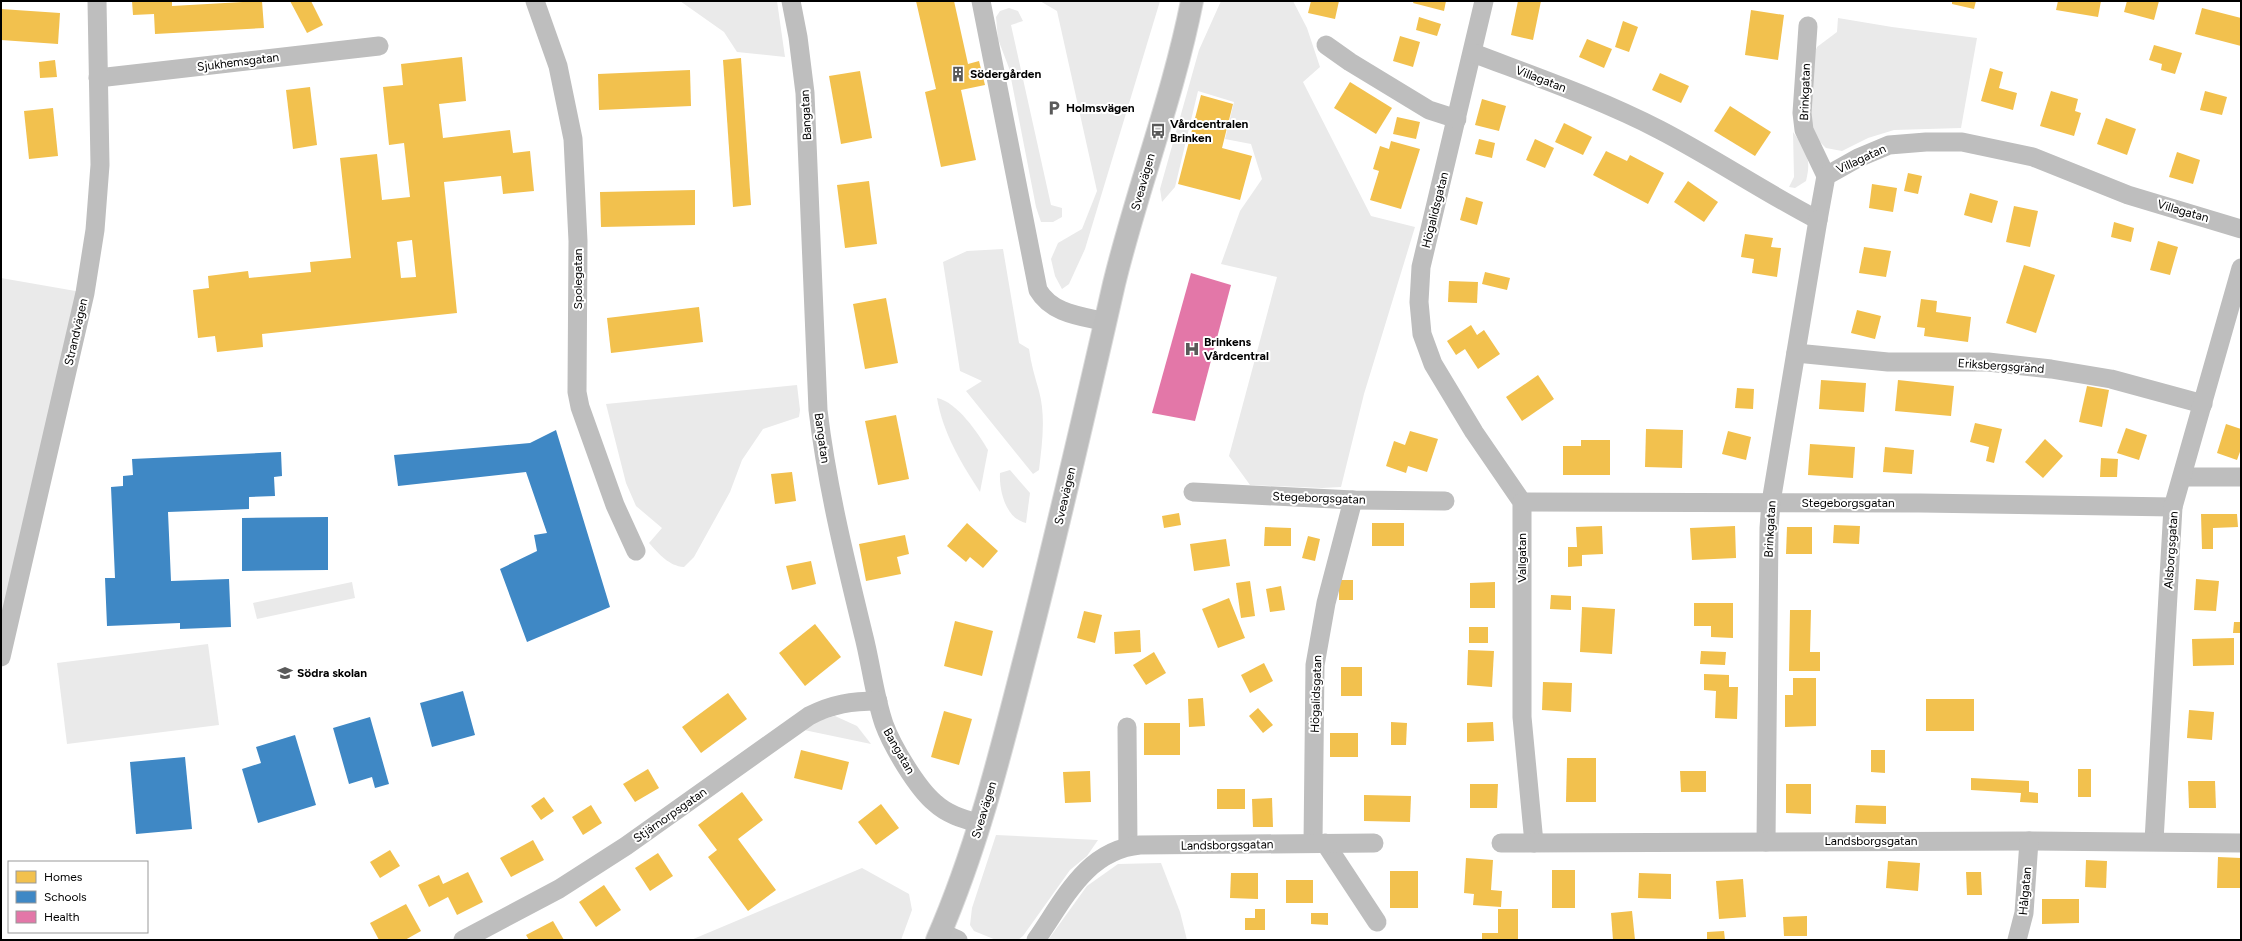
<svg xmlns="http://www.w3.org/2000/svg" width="2242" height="941" font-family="Figtree,sans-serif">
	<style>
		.green { fill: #eaeaea }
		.homes { fill: #f2c14e; fill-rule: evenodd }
		.schools { fill: #3f88c5 }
		.health { fill: #e377a8 }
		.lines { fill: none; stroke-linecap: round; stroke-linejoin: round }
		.major-casing { stroke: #dbdbdb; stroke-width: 24 }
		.minor { stroke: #bebebe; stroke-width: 19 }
		.major { stroke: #bdbdbd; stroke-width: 22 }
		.labels { text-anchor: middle; stroke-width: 4; stroke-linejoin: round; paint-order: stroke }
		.street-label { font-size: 12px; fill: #000; stroke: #fff }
		.poi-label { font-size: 12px; font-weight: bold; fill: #000; stroke: #fff; text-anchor: start }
	</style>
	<rect width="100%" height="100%" fill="#fff"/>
	<g class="green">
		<polygon points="680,1 777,1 785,57 737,52 724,32"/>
		<polygon points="1040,1 1160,1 1085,249 1069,284 1062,289 1055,276 1051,259 1058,243 1082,229 1097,191 1057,11"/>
		<polygon points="1221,1 1293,1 1307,28 1320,67 1303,82 1371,216 1415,227 1364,394 1341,487 1322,488 1250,485 1229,456 1277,277 1221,264 1240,211 1262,179 1251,144 1225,139 1234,102 1198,91 1175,187 1162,202 1160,189 1199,50"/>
		<polygon points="1009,8 1018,11 1023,21 1011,25 1051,205 1062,208 1062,217 1053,222 1041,222 1036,207 1009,68 998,39 996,17 1000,11"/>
		<polygon points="1838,18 1892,27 1977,38 1961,128 1894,130 1868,138 1842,151 1826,148 1813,135 1810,114 1813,57 1817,47 1837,32"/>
		<path d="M 1793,132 C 1806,150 1812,159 1806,181 L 1795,188 L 1789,187 L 1794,177 Z"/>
		<path d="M 1003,249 L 1019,343 L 1029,349 C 1031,364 1035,377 1039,391 C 1046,417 1042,444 1039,470 L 1033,474 L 966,391 L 982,381 L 960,371 L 943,262 L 967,251 Z"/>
		<polygon points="1,278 87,293 1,641"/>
		<path d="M 797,385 L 800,410 L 799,417 L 763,429 L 742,460 L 730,492 L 694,557 L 684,567 C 669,566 659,554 649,543 L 662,528 L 636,506 L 626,483 L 606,404 Z"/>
		<path d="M 937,398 C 957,402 978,433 988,450 L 980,492 C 961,463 943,433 937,398 Z"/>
		<path d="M 1010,470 L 1030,493 L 1026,523 C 1006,519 999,491 1000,473 Z"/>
		<polygon points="352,582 355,598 257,619 253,603"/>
		<polygon points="208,644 219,725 67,744 57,663"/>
		<polygon points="835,716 857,726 871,744 804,730 819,720"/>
		<polygon points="996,835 1098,840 1087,856 1070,870 1023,936 1018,940 996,940 974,931 970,925 972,908"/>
		<polygon points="1161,863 1180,912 1187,940 1048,940 1087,886 1118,864"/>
		<polygon points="862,868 909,894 912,910 901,940 691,940"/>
	</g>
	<g class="homes">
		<polygon points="132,1 172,1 172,6 262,1 264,28 155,34 154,14 133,15"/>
		<polygon points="290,1 311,1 323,25 307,33"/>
		<polygon points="916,1 954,1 968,64 979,61 985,85 961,90 976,160 941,167 925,92 936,89"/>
		<polygon points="1311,1 1339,1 1335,19 1308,13"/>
		<polygon points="1414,1 1446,1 1444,11 1413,3"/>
		<polygon points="1518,1 1541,1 1533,40 1511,35"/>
		<polygon points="1952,1 1976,1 1974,9 1952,4"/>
		<polygon points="2058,1 2101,1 2098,17 2056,10"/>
		<polygon points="2127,1 2159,1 2154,20 2124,12"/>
		<polygon points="2202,8 2241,18 2241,46 2195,34"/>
		<polygon points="1,9 60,13 58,44 1,40"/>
		<polygon points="1751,10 1784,15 1778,60 1745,55"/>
		<polygon points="1419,17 1441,24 1437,36 1416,30"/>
		<polygon points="1623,21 1638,27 1629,52 1615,47"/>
		<polygon points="1400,36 1420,42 1413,67 1393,61"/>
		<polygon points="1587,39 1612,49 1604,68 1579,57"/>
		<polygon points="2154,45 2182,53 2175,74 2161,70 2162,64 2149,60"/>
		<path d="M 462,57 L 466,101 L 439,104 L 443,138 L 510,130 L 513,153 L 530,151 L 534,191 L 503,194 L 501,176 L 444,182 L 457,313 L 262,334 L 263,347 L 217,352 L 215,336 L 198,338 L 193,290 L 209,288 L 208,276 L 248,271 L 249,278 L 311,272 L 310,262 L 351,258 L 340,158 L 377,154 L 382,200 L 410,197 L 404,143 L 389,145 L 383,87 L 403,85 L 401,64 ZM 412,240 L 416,277 L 401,278 L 397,242 Z"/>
		<polygon points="741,58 751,205 733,207 723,60"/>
		<polygon points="55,60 57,77 40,78 39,62"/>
		<polygon points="1990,68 2003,72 1999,88 2017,93 2013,110 1981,101"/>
		<polygon points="690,70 691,106 599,110 598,74"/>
		<polygon points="860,71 872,138 841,144 829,76"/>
		<polygon points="1660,73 1689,86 1681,103 1652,90"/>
		<polygon points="1350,82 1392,108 1376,134 1334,108"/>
		<polygon points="310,87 317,145 293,149 286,90"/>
		<polygon points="2051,91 2078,99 2075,111 2081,113 2074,136 2040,126"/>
		<polygon points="2205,91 2227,97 2222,115 2200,110"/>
		<polygon points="1201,95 1233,104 1222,148 1252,156 1240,200 1178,184"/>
		<polygon points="1482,99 1506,106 1499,131 1475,125"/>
		<polygon points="1730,106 1771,132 1755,156 1714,131"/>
		<polygon points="53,108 58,156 29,159 24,111"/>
		<polygon points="1397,117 1420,122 1416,139 1393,134"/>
		<polygon points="2106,118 2136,129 2127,155 2097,144"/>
		<polygon points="1564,123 1592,137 1583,155 1555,142"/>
		<polygon points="1479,139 1495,143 1492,158 1475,154"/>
		<polygon points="1535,139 1554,148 1545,168 1526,160"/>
		<polygon points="1391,141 1420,149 1401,209 1370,200 1379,171 1373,169 1380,146 1389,149"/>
		<polygon points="1606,151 1627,161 1630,155 1664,173 1648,204 1593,175"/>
		<polygon points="2177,152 2200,160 2193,184 2169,177"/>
		<polygon points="1908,173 1922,176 1918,194 1904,191"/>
		<polygon points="869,181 877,244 845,248 837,185"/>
		<polygon points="1688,181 1718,202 1704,222 1674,202"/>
		<polygon points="1872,184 1897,188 1893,212 1869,208"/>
		<polygon points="695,190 695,225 601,227 600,192"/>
		<polygon points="1970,193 1998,201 1992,223 1964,215"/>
		<polygon points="1466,197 1483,202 1477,225 1460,220"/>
		<polygon points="2014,206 2038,211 2030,247 2006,242"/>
		<polygon points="2114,222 2134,228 2131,242 2111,237"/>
		<polygon points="1745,234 1773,238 1771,247 1781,248 1777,277 1752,273 1754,259 1741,257"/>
		<polygon points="2158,241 2178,247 2170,275 2150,270"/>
		<polygon points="1864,247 1891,251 1886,277 1859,273"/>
		<polygon points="2024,265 2055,275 2036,333 2006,323"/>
		<polygon points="1485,272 1510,278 1507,290 1482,284"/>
		<polygon points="1449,281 1478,282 1477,303 1448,302"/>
		<polygon points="886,298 898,363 865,369 853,304"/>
		<polygon points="1921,299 1937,301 1936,312 1971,317 1968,342 1924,336 1925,328 1917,327"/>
		<polygon points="699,307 703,342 611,353 607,318"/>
		<polygon points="1857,310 1881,316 1875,339 1851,333"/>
		<polygon points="1471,325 1477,335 1484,330 1500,354 1478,369 1465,349 1456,355 1447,341"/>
		<polygon points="1538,375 1554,399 1522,421 1506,397"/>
		<polygon points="1821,380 1866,383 1864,412 1819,409"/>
		<polygon points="1898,380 1954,386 1951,416 1895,411"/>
		<polygon points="2087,386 2109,390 2102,427 2079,422"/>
		<polygon points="1737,388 1754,389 1753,409 1735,408"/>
		<polygon points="896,415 909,479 878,485 865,421"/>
		<polygon points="1975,423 2002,429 1994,463 1986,461 1989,447 1970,442"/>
		<polygon points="2226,424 2241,429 2241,449 2237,460 2217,453"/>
		<polygon points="2126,428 2147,435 2139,460 2117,453"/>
		<polygon points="1646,429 1683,430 1682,468 1645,467"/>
		<polygon points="1410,431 1438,439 1427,472 1408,466 1406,473 1386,466 1394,441 1405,445"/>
		<polygon points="1728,431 1751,437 1746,460 1722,454"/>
		<polygon points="2045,439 2063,456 2043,478 2025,462"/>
		<polygon points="1581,440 1610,440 1610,475 1563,475 1563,446 1581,446"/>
		<polygon points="1810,444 1855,447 1853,478 1808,475"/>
		<polygon points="1885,447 1914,450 1912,474 1883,472"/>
		<polygon points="2101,458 2118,459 2117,477 2100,477"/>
		<polygon points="792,472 796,501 775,504 771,474"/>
		<polygon points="1179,513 1181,525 1164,528 1162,516"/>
		<polygon points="2201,514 2237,514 2238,527 2213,528 2213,549 2202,549"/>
		<polygon points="967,523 998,551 983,568 970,557 966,562 947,546"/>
		<rect x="1372" y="523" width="32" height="23"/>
		<polygon points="1834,525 1860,526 1859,544 1833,543"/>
		<polygon points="1602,526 1603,554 1582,555 1582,566 1568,567 1568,547 1577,547 1576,527"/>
		<polygon points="1735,526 1736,558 1692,560 1690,528"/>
		<polygon points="1265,527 1291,528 1291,546 1264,546"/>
		<polygon points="1787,527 1812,527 1812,554 1786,554"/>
		<polygon points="905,535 909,554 897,557 901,574 866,581 859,544"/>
		<polygon points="1308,536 1320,539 1315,561 1302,558"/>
		<polygon points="1226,539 1230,566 1194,571 1190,544"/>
		<polygon points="811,561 816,584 792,590 786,566"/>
		<polygon points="2196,579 2219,581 2216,611 2194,610"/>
		<rect x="1339" y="580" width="14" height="20"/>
		<polygon points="1250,581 1255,616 1241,618 1236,583"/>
		<polygon points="1495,582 1495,608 1470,608 1470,583"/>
		<polygon points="1281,586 1285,610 1270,612 1266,589"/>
		<polygon points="1551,595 1571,596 1571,610 1550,609"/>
		<polygon points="1229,598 1245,638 1218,648 1202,609"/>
		<polygon points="1694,603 1733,603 1733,638 1711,637 1711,626 1694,626"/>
		<polygon points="1582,607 1615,609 1612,654 1580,652"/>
		<polygon points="1790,610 1811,610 1810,652 1820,652 1820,671 1789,671"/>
		<polygon points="1084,611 1102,615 1095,643 1077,638"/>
		<polygon points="955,621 993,631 982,676 944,666"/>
		<polygon points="2234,622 2241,622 2241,633 2233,633"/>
		<polygon points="815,624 841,657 805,686 779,653"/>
		<rect x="1469" y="627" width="19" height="16"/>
		<polygon points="1140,630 1141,652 1115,654 1114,632"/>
		<polygon points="2234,638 2234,665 2193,666 2192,639"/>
		<polygon points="1468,650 1494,651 1492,687 1467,685"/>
		<polygon points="1701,651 1726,652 1725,665 1700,664"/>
		<polygon points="1154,652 1166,673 1146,685 1133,665"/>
		<polygon points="1264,663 1273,681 1250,693 1241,675"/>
		<rect x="1341" y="667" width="21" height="29"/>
		<polygon points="1704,674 1729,675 1729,687 1738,687 1737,719 1715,718 1716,691 1704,690"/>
		<polygon points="1793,678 1816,678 1816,726 1785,727 1785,695 1793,695"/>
		<polygon points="1543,682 1572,683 1571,712 1542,710"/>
		<polygon points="728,693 747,719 701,753 682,727"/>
		<polygon points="1203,698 1205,726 1189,727 1188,699"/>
		<rect x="1926" y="699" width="48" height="32"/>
		<polygon points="1258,708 1273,725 1263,733 1249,716"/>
		<polygon points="2189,710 2214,712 2212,740 2187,738"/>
		<polygon points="944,711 972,719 959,765 931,757"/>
		<polygon points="1391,722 1407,723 1406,745 1391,745"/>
		<polygon points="1493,722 1494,741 1467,742 1467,723"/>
		<rect x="1144" y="723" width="36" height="32"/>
		<rect x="1330" y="733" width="28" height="24"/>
		<polygon points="801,750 849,762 842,790 794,778"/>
		<polygon points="1871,750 1885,750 1885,773 1871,772"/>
		<polygon points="1567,758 1596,758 1596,802 1566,802"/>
		<polygon points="648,769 659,788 635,802 623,784"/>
		<rect x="2078" y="769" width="13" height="28"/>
		<polygon points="1090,771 1091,802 1065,803 1063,772"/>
		<polygon points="1680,771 1706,771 1706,792 1681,792"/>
		<polygon points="1971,778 2029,781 2029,792 2038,793 2038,803 2020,802 2021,793 1971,790"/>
		<polygon points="2188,781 2215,781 2216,808 2189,808"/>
		<polygon points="1470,784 1498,784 1497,808 1470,808"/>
		<polygon points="1786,784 1811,784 1811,814 1786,813"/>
		<rect x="1217" y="789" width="28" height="20"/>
		<polygon points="742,792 763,820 738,839 776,890 748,911 708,857 717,850 698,825"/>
		<polygon points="1364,795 1411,796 1410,822 1364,821"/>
		<polygon points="544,797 554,811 541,820 531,806"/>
		<polygon points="1272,798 1273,827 1253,827 1252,799"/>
		<polygon points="881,804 899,828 876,845 858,822"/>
		<polygon points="591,805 602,823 583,835 572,817"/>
		<polygon points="1856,805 1886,806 1886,824 1855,823"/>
		<polygon points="533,840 544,860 511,877 500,858"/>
		<polygon points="390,850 400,866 380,878 370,862"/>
		<polygon points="658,853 673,876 650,891 635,868"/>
		<polygon points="2218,857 2241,858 2241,888 2217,888"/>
		<polygon points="1466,858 1493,860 1491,890 1502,891 1501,907 1473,905 1474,894 1464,893"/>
		<polygon points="2086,860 2107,861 2106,888 2085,887"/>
		<polygon points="1888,861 1920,863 1918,891 1886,888"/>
		<rect x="1552" y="870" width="23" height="38"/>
		<rect x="1390" y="871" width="28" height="37"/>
		<polygon points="468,872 483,902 457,915 448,897 429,907 418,885 439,875 443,884"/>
		<polygon points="1966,872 1981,872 1982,895 1967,895"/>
		<polygon points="1231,873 1258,873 1258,899 1230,898"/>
		<polygon points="1639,873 1671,874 1671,899 1638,898"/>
		<polygon points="1743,879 1746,917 1719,919 1716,881"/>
		<rect x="1286" y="880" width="27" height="23"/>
		<polygon points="604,885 621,910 596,927 579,902"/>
		<polygon points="2042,899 2079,899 2079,923 2042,924"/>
		<polygon points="406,904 421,931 405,940 379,940 370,923"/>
		<polygon points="1255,909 1265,909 1265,930 1245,930 1245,918 1255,918"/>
		<polygon points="1498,909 1518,909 1518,940 1482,940 1482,933 1498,933"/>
		<polygon points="1632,911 1635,940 1613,940 1611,913"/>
		<polygon points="1311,913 1328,913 1328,925 1311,924"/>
		<polygon points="1807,916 1807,936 1784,936 1783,917"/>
		<polygon points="553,921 564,940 529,940 526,935"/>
		<polygon points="1724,931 1725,940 1707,940 1707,932"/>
	</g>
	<g class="schools">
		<polygon points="556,430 610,607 527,642 500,569 537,551 534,535 547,533 526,472 398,486 394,455 530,443"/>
		<polygon points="281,452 282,476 274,477 275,496 249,497 249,509 168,512 171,581 229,579 231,627 180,629 180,623 107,626 105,578 115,578 111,487 123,486 123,476 133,475 132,459"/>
		<polygon points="328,517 328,570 242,571 242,518"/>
		<polygon points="463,691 475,735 432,747 420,703"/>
		<polygon points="370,717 389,784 375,788 372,777 349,784 333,728"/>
		<polygon points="295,735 316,805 258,823 242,769 261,763 256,747"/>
		<polygon points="185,757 192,829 136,834 130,762"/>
	</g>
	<polygon class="health" points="1191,273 1231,285 1195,421 1152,413"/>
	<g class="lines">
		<g class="major-casing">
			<path id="major" d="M 937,940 C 976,851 999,759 1023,665 C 1056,539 1085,411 1114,284 C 1137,189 1173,97 1192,1"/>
		</g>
		<g class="minor">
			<polyline points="535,1 558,66 573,139 578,241 577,392 580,407 615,505 636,551"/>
			<path d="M 791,1 L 798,37 L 805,93 L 818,410 C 827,486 845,559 863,633 C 871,663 874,695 884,724 C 892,746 917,788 935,803 C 948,815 964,819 981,824"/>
			<path d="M 981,1 L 1038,290 C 1052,314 1081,316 1106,322"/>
			<polyline points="1484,1 1421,267 1419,302 1422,334 1433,364 1474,432 1522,502 1522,717 1534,843"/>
			<polyline points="1808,26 1802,113 1804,130 1826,176"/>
			<polyline points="1326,45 1350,62 1429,110 1457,119"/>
			<path d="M 1473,53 C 1536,77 1600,99 1660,130 C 1714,158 1764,192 1818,220 L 1826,176 L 1858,158 L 1889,145 L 1926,142 L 1962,142 L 2033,157 L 2128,195 L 2241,229"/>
			<polyline points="98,78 379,46"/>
			<polyline points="1796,353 1888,362 1988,362 2051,369 2111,379 2203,404"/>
			<polyline points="2182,477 2241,477"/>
			<polyline points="1193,492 1353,500 1445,501"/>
			<polyline points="1522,502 1921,503 2173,507"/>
			<polyline points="1,657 85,293 95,230 100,165 97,1"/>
			<polyline points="1127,727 1128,846"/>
			<polyline points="2154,841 2173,507 2241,268"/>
			<polyline points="1766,842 1769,528 1771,502 1818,220"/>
			<polyline points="1313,843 1315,665 1326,603 1353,500"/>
			<polyline points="1325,843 1377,922"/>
			<polyline points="1501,843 2029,841 2241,843"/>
			<polyline points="940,932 958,940"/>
			<path d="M 463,940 L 559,889 L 626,846 L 809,716 C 832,704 852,701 878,701"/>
			<path d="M 1036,940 C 1064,900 1086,850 1140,845 L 1374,843"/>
			<polyline points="2017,940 2024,913 2029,841"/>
		</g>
		<use href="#major" class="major"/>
	</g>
	<defs>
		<g id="building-bare" transform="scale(1.2)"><path d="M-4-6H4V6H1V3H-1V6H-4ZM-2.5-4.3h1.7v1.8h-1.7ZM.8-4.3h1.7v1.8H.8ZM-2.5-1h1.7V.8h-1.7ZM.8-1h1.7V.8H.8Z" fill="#595959" stroke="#fff" stroke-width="2.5" paint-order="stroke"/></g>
		<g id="parking-bare" transform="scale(1.2)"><path d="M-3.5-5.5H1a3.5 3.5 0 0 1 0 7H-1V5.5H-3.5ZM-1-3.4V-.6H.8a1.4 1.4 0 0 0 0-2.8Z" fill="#595959" stroke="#fff" stroke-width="2.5" paint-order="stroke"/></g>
		<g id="bus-bare" transform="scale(1.2)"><path d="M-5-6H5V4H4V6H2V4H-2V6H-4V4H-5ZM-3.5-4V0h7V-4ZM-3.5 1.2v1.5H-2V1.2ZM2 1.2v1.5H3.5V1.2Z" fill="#595959" stroke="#fff" stroke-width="2.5" paint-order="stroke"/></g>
		<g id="hospital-bare" transform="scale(1.2)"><path d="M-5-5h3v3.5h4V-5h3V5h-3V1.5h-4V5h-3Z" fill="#595959" stroke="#fff" stroke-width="2.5" paint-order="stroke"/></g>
		<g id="school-bare" transform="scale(1.2)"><path d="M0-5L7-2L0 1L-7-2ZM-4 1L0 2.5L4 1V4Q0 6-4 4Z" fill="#595959" stroke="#fff" stroke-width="2.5" paint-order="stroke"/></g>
	</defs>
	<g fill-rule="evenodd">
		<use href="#building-bare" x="958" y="74"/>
		<use href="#parking-bare" x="1054" y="108"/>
		<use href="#bus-bare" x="1158" y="131"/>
		<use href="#hospital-bare" x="1192" y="349"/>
		<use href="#school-bare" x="285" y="673"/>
	</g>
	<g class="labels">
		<g class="street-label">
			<text transform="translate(238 62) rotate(-7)" y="4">Sjukhemsgatan</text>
			<text transform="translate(1541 79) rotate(21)" y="4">Villagatan</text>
			<text transform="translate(1805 92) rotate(-88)" y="4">Brinkgatan</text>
			<text transform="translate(806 115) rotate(-93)" y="4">Bangatan</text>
			<text transform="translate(1861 159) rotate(-25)" y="4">Villagatan</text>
			<text transform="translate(1143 182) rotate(-74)" y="4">Sveavägen</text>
			<text transform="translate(1435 210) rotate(-76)" y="4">Högalidsgatan</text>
			<text transform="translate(2183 211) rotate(16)" y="4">Villagatan</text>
			<text transform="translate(578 279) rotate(-90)" y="4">Spolegatan</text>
			<text transform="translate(76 332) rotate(-77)" y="4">Strandvägen</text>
			<text transform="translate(2001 366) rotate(4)" y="4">Eriksbergsgränd</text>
			<text transform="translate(822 438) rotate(82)" y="4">Bangatan</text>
			<text transform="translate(1065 496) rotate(-77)" y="4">Sveavägen</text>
			<text transform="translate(1319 498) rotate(2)" y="4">Stegeborgsgatan</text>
			<text x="1848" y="507">Stegeborgsgatan</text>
			<text transform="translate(1770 529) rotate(-87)" y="4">Brinkgatan</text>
			<text transform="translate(2171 550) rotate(-86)" y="4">Alsborgsgatan</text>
			<text transform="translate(1522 558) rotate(-90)" y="4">Vallgatan</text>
			<text transform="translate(1316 694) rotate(-88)" y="4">Högalidsgatan</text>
			<text transform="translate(899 751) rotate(60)" y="4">Bangatan</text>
			<text transform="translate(984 810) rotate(-73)" y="4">Sveavägen</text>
			<text transform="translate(670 815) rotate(-35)" y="4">Stjärnorpsgatan</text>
			<text x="1871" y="845">Landsborgsgatan</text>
			<text transform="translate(1227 845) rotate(-1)" y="4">Landsborgsgatan</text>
			<text transform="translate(2025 891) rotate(-85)" y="4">Hålgatan</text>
		</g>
		<g class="poi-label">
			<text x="970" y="78">Södergården</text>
			<text x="1066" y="112">Holmsvägen</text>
			<text x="1170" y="128">Vårdcentralen<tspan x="1170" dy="14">Brinken</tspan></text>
			<text x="1204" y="346">Brinkens<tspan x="1204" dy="14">Vårdcentral</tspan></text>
			<text x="297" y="677">Södra skolan</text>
		</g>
	</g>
	<rect width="2242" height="941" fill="none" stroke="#000000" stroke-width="4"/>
	<rect x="8" y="861" width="140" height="72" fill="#ffffff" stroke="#999999"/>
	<rect x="16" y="871" width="20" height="12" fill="#f2c14e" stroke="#999999"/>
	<text x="44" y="881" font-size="12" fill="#000000">Homes</text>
	<rect x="16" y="891" width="20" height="12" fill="#3f88c5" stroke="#999999"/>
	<text x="44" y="901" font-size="12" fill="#000000">Schools</text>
	<rect x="16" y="911" width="20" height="12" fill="#e377a8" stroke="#999999"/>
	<text x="44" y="921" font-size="12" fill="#000000">Health</text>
</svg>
